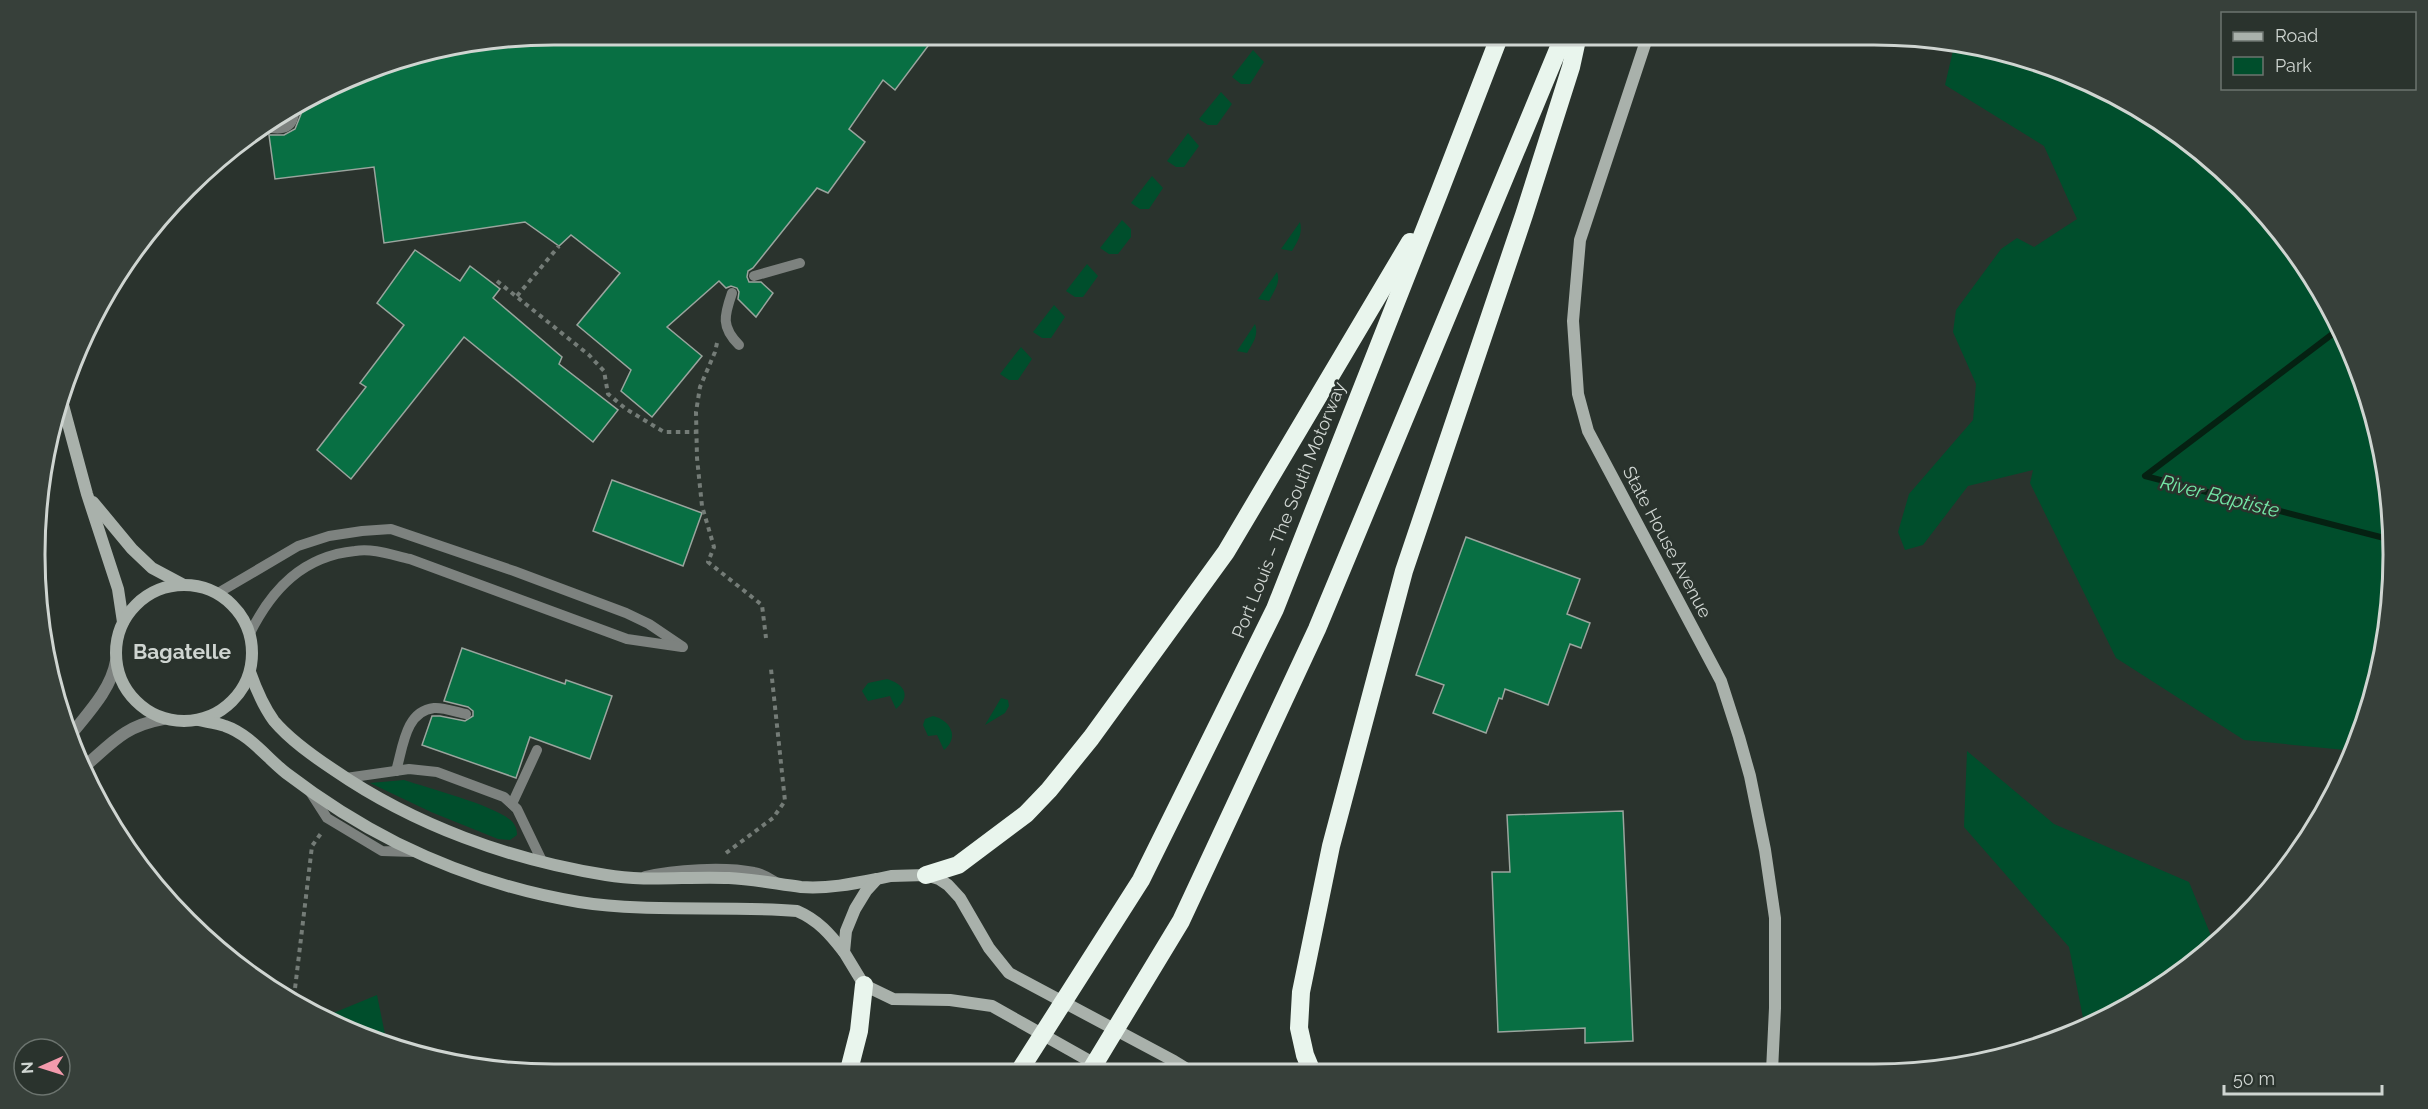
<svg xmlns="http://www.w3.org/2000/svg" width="2428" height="1109" font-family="Raleway,sans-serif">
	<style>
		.green { fill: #004e2c }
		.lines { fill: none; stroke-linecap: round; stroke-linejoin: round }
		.stream { stroke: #052112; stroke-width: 6 }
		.building { fill: #086f43; stroke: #9aa59e; stroke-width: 1.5 }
		.path { stroke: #747c77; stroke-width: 4; stroke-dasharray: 4.5 4.5; stroke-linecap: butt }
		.lane { stroke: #7d827f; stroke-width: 10 }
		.street { stroke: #7d827f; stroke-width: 12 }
		.secondary { stroke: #a9b1ab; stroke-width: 12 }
		.highway { stroke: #e9f5ed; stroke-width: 18 }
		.labels { text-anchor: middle; stroke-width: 5; stroke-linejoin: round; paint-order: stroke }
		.street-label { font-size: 18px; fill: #cfd5d1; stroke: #2a332d }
		.water-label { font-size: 20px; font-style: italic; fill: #74e8a7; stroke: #2a332d }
		.quarter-label { font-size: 21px; font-weight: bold; fill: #cfd5d1; stroke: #2a332d }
		.rim { fill: none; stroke: #cfd5d1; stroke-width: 3 }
	</style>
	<rect width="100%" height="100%" fill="#2a332d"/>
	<g class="green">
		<polygon points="1955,42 1975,44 2072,74 2162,122 2241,187 2306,265 2354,355 2383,453 2393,554 2384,656 2355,751 2244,740 2116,658 2030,483 2033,470 1968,486 1923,545 1905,550 1898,532 1909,494 1973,420 1976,384 1953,332 1956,310 2001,249 2017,238 2034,247 2077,219 2044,146 1945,85"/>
		<polygon points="1253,50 1264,62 1250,84 1241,84 1232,77"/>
		<polygon points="1221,92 1232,104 1217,125 1208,125 1199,119"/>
		<polygon points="1188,133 1199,146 1184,167 1176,167 1167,161"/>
		<polygon points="1152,176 1163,188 1149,209 1140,209 1131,203"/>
		<polygon points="1122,220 1131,229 1131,237 1118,254 1109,254 1100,248"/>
		<path d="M 1300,222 C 1303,233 1298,241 1292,251 L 1281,249 Z"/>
		<polygon points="1087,264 1098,276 1083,297 1075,297 1066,291"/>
		<path d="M 1277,272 C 1281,283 1274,291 1269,301 L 1258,299 Z"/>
		<polygon points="1054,305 1065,317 1051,338 1042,338 1033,332"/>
		<path d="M 1255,324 C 1259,335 1253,343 1247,353 L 1237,351 Z"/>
		<polygon points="1021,347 1032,359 1018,380 1009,380 1000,374"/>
		<path d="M 887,679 C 904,684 912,696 896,709 L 890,696 L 868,701 L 862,691 L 868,683 Z"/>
		<polygon points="1001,698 1008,700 1009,706 1005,713 985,725"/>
		<path d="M 933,716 C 950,720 960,737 944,750 L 937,735 L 928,736 L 923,725 L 925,719 Z"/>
		<polygon points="1967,751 2054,824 2189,882 2214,943 2190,967 2085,1028 2069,947 1964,827"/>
		<path d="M 404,780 C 428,788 492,805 509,819 C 515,823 517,829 517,835 L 510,840 L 498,839 L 431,812 L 370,783 Z"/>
		<polygon points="377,995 387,1044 356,1035 326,1016"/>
	</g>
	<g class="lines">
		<polyline class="stream" points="2339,329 2145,476 2392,540"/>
	</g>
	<g class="building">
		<polygon points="555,34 937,34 895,90 883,80 849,129 865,142 828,193 817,188 753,268 748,271 747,277 749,282 761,282 773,293 756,317 738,299 739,292 737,288 731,286 726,288 719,281 667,327 702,356 652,417 621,391 631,370 577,325 620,273 571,235 559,246 525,222 384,243 374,167 275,179 269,135 284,135 295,129 301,114 301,101 387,62"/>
		<polygon points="415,250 460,281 470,266 500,289 493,298 562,357 559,364 618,410 593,442 464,337 351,479 317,450 366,387 360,383 404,325 377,303"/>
		<polygon points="612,480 702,513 683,566 593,531"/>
		<polygon points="1466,537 1580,579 1567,614 1590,623 1581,648 1570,644 1548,705 1505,689 1502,699 1499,698 1486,733 1433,713 1444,685 1416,675"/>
		<polygon points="462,648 565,684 566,680 612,696 590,759 530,737 516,778 422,745 432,716 440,716 465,721 473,716 473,711 468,707 444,701"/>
		<polygon points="1623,811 1633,1041 1585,1043 1585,1028 1498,1032 1492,872 1510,872 1507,815"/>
	</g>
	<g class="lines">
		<g class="path">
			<polyline points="497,281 589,355 604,371 608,394 626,409 664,432 695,432"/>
			<polyline points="517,296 559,246"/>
			<polyline points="717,343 715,352 700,387 696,412 697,458 702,506 714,547 708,562 762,605 766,638"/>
			<polyline points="726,853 773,818 785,801 771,669"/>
			<polyline points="294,997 312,846 322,832"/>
		</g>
		<g class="lane">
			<path d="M 263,126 C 283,132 296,128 294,105"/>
			<polyline points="754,276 800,263"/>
			<path d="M 732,293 C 724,316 721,327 739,345"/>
			<polyline points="218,593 298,546 329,536 362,531 391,529 514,571 626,613 649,624 683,647"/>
			<path d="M 250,633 C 272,589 303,556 355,551 C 373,548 392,555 410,559 L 627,639 L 682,647"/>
			<path d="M 396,771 C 403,748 405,711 434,708 C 443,707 456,712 466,714"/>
			<polyline points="346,778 409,769 437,772 504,797 517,809 542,861"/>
			<polyline points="309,790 327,818 382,851 413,852"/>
			<polyline points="512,804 537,750"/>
			<path d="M 645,876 C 674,869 725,866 754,872 C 762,873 769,878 776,882"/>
		</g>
		<g class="street">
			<path d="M 69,737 C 87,714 111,690 116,661"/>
			<path d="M 83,768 C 112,743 124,726 163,719"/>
		</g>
		<g class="secondary">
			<polyline points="1648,35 1580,240 1573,321 1578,394 1588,431 1721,681 1739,737 1750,776 1765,850 1775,918 1775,1008 1772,1071"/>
			<polyline points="63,405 87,494 118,589 123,622"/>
			<polyline points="93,502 132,549 152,568 182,584"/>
			<circle cx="184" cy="653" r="68"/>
			<path d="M 250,672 C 256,689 263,706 274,721 C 290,740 313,756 334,770 C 414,825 510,860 606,875 C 646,882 688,876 729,878 C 753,879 777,884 801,887 C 827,889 852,884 877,879"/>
			<path d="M 198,720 C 207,722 217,723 225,726 C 249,734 267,758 286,773 C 320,799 359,824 397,843 C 454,871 517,892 579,902 C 650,913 724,905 797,911 C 818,920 830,934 844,952"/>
			<polyline points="1111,1073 992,1006 950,1000 893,999 864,985 844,952 846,931 855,909 866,891 877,879 891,876 926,875 939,879 948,885 960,898 989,948 1009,973 1174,1061 1192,1072"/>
		</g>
		<g class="highway">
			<polyline points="926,875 958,865 1026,814 1049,790 1091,738 1226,552 1410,242"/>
			<polyline points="1312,1072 1305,1055 1299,1028 1301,992 1331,846 1404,571 1524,215 1571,67 1578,35"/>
			<polyline points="1018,1073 1141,880 1275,609 1439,193 1500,35"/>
			<polyline points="1089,1073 1181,921 1317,629 1564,35"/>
			<polyline points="848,1074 859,1031 864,985"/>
		</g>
	</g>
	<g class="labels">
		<g class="street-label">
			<text transform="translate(1289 510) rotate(-68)" y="6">Port Louis – The South Motorway</text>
			<text transform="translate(1667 542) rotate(62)" y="6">State House Avenue</text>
		</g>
		<g class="water-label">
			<text transform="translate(2220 496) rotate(14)" y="7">River Baptiste</text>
		</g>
		<g class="quarter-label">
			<text x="182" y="659">Bagatelle</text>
		</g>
	</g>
	<path d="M0 0H2428V1109H0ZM554 45H1874A509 509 0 0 1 2383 554V555A509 509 0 0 1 1874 1064H554A509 509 0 0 1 45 555V554A509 509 0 0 1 554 45Z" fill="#37403a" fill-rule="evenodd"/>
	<path class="rim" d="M554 45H1874A509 509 0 0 1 2383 554V555A509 509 0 0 1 1874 1064H554A509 509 0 0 1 45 555V554A509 509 0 0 1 554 45Z"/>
	<rect x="2221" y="12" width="195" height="78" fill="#2a332d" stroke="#6c746f" stroke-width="1.5"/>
	<rect x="2233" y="32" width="30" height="9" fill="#a9b1ab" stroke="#6c746f" stroke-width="1.5"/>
	<text x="2275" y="42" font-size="18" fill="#cfd5d1">Road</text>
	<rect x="2233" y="57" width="30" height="18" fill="#004e2c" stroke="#6c746f" stroke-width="1.5"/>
	<text x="2275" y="72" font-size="18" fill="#cfd5d1">Park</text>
	<g transform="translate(42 1067) rotate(267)"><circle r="28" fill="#2a332d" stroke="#6c746f" stroke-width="1.5"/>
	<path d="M0-4.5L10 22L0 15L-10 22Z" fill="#f39aac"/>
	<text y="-9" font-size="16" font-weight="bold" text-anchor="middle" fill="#cfd5d1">N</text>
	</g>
	<path d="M2224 1085v9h158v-9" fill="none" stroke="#cfd5d1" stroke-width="3"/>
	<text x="2233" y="1085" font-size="18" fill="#cfd5d1" stroke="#2a332d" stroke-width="4.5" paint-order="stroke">50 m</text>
</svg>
